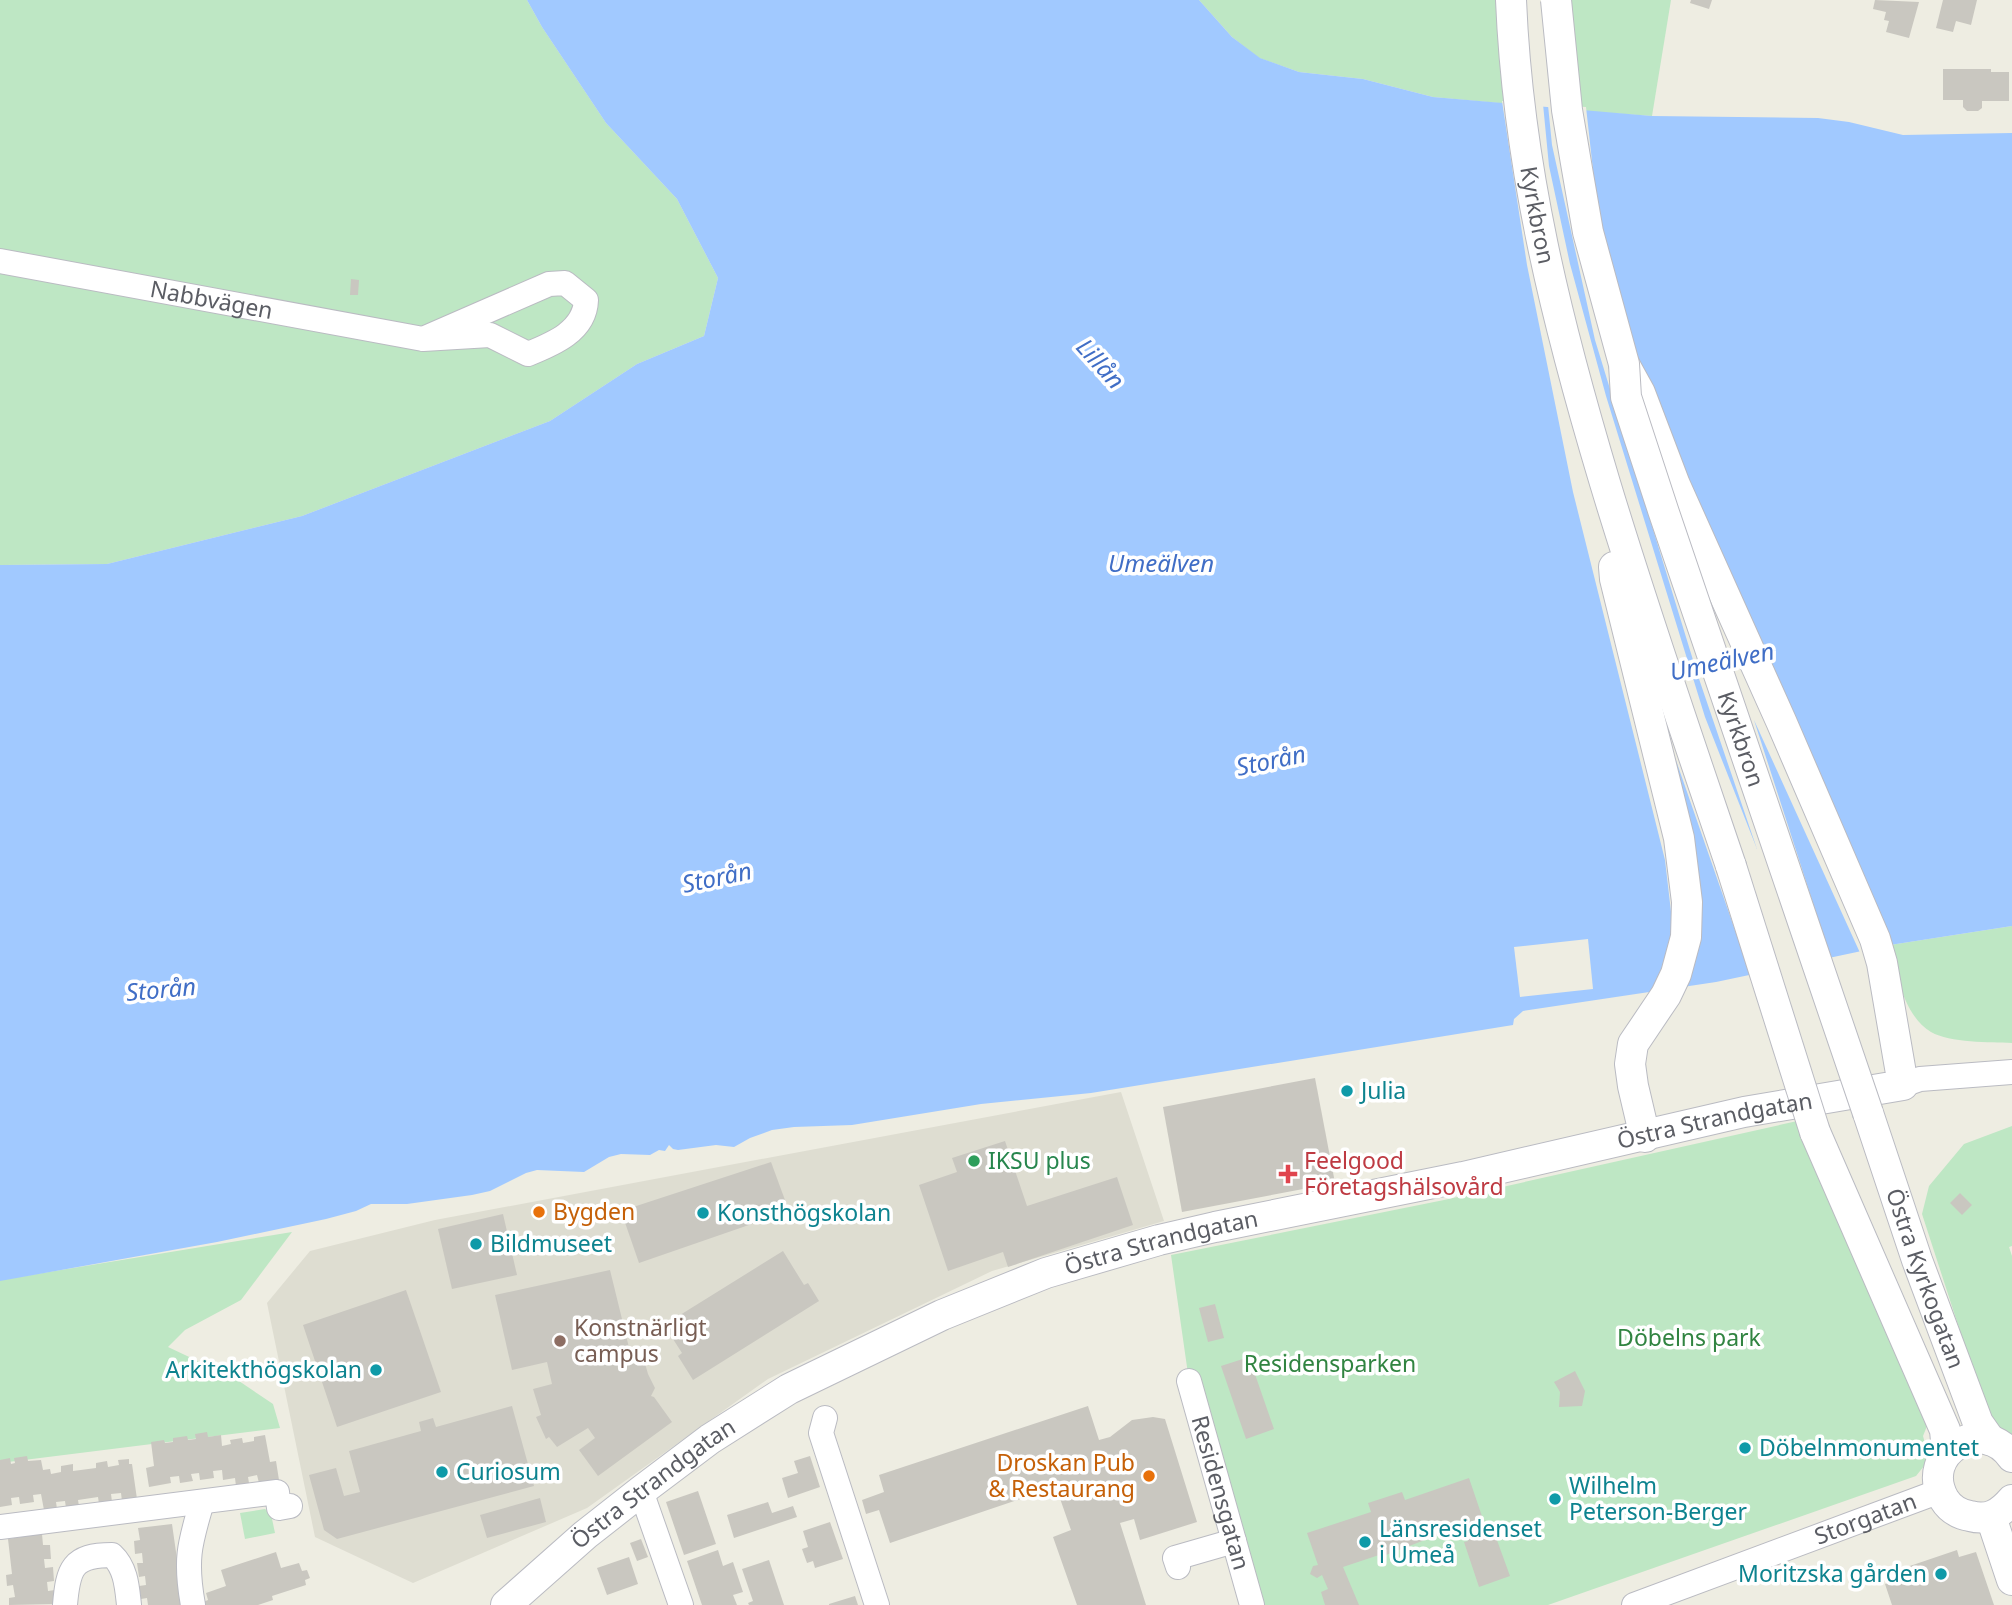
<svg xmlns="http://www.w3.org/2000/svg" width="2012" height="1605" font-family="'Noto Sans',sans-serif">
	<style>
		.education { fill: #deddd1 }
		.green { fill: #bee7c4 }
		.water { fill: #a1c9ff }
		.pier { fill: #eeede2 }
		.building { fill: #c9c7c0 }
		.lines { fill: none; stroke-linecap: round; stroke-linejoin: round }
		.minor-casing { stroke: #babbc2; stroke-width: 26 }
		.tertiary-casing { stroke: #babbc2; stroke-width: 32 }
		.minor { stroke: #fff; stroke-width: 24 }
		.tertiary { stroke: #fff; stroke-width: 30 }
		.tertiary-bridge-casing { stroke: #babbc2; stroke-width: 32; stroke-linecap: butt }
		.tertiary-bridge { stroke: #fff; stroke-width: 30 }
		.culture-dot { fill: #0f9aa8; stroke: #fff; stroke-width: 2.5 }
		.leisure-dot { fill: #2e9e5b; stroke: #fff; stroke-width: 2.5 }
		.health-dot { fill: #e0444e; stroke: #fff; stroke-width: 2.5 }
		.food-dot { fill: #e8710a; stroke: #fff; stroke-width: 2.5 }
		.education-dot { fill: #8d6e63; stroke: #fff; stroke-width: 2.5 }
		.labels { text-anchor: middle; stroke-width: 7; stroke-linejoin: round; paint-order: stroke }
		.street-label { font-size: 23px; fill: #5b5d64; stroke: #fff }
		.culture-label { font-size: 23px; fill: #0d838f; stroke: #fff; text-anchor: start }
		.leisure-label { font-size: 23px; fill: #27864d; stroke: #fff; text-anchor: start }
		.health-label { font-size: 23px; fill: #be3a42; stroke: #fff; text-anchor: start }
		.food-label { font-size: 23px; fill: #c56008; stroke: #fff; text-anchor: start }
		.education-label { font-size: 23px; fill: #785e54; stroke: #fff; text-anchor: start }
		.park-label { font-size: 23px; fill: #318441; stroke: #fff }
		.water-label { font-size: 24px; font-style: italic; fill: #406ec6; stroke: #fff }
	</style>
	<rect width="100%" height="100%" fill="#eeede2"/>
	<polygon class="education" points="1121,1092 1164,1221 992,1271 768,1379 587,1508 413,1583 315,1537 267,1303 310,1251 435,1220"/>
	<g class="green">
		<polygon points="0,0 527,0 542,27 606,123 677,199 718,278 704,336 637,364 550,421 302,516 107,564 0,565"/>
		<polygon points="1199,0 1511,0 1520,105 1433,97 1363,79 1299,72 1259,58 1232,37"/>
		<polygon points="1557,0 1671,0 1652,116 1567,110"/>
		<path d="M 2012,926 L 2012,1043 C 1990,1042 1950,1043 1931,1032 C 1904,1016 1896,973 1890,945 Z"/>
		<polygon points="1802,1120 1925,1416 1927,1426 1923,1436 1926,1447 1928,1461 1916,1476 1548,1605 1252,1605 1189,1381 1171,1255 1444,1200"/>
		<polygon points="2012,1126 2012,1246 2009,1247 2012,1256 2012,1437 1994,1426 1985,1408 1922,1214 1929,1186 1964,1144"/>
		<polygon points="292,1232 241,1300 185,1330 168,1347 236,1379 273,1404 280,1428 0,1463 0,1280"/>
		<polygon points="265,1509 271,1514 275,1533 245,1539 240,1513"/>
	</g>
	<polygon class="water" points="527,0 1199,0 1232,37 1260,58 1299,72 1363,79 1433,97 1652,116 1818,118 1849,122 1903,135 2012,133 2012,926 1890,945 1716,982 1523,1011 1514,1019 1513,1025 1091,1093 981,1104 852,1125 794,1127 772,1130 750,1138 734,1147 716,1145 678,1150 673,1149 669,1145 665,1151 659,1150 650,1155 621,1154 609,1157 584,1172 537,1170 526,1173 490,1191 472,1195 407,1204 371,1204 356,1211 326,1219 217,1242 0,1281 0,565 107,564 302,516 550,421 637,364 704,336 718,278 677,199 606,123 542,27"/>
	<g class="pier">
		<polygon points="1502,101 1543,104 1549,166 1570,264 1606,396 1705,717 1757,849 1697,673 1595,340 1552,145 1548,105 1586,107 1596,197 1611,271 1655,421 1888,949 1861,955 1754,720 1832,962 1752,979 1670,743 1687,871 1663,976 1673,929 1665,860 1573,492 1527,265"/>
		<polygon points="1588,939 1593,989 1520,997 1514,947"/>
	</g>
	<g class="building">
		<polygon points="1691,0 1712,0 1709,9 1690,3"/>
		<polygon points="1875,0 1919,2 1909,38 1886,32 1889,21 1884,20 1886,12 1873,9"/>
		<polygon points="1943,0 1977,0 1971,25 1956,21 1953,32 1936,28"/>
		<polygon points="1943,69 1991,69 1991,72 2009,72 2009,101 1982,101 1982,108 1978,111 1967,111 1963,107 1963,100 1943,100"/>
		<polygon points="351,279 359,280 358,295 350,295"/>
		<polygon points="1315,1078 1335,1183 1182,1212 1163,1107"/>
		<polygon points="1005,1141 1027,1206 1117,1177 1133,1225 1008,1267 1003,1252 948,1271 919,1185 957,1172 952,1158"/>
		<polygon points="771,1162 789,1211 639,1263 621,1211"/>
		<polygon points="1960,1193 1972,1205 1962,1215 1950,1203"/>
		<polygon points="503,1214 517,1275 452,1289 438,1229"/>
		<polygon points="783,1251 804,1285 808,1283 819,1301 693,1380 678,1356 682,1353 664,1325"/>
		<polygon points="610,1270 633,1364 644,1360 648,1374 655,1388 651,1396 654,1397 672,1422 598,1476 579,1450 595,1438 588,1428 557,1447 549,1437 546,1439 536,1417 541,1415 533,1389 552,1384 547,1362 512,1370 495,1295"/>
		<polygon points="406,1290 441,1392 337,1427 303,1325"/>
		<polygon points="1215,1304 1224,1338 1208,1342 1199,1308"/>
		<polygon points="1249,1357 1274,1429 1246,1439 1221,1366"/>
		<polygon points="1575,1371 1585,1391 1582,1406 1559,1407 1560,1392 1554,1382"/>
		<polygon points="512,1406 534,1486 337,1539 324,1530 309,1475 336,1468 344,1496 360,1492 349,1451 421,1431 419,1422 433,1418 436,1427"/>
		<polygon points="1088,1406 1099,1440 1110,1437 1132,1420 1153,1417 1165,1419 1197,1522 1140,1540 1134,1519 1120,1523 1146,1605 1077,1605 1053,1537 1071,1530 1056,1487 890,1543 879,1510 866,1514 862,1500 884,1492 879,1475"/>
		<polygon points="207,1432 208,1437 221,1435 222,1446 231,1444 230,1440 242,1438 243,1443 254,1441 254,1437 265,1435 270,1462 276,1461 279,1480 259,1483 257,1475 248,1477 249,1483 236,1486 235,1478 223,1480 222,1470 213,1471 214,1478 200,1480 199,1473 191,1474 193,1481 180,1483 179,1476 170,1477 171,1483 149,1487 146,1468 154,1466 151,1442 164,1440 165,1443 173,1442 173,1438 187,1436 188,1440 196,1439 195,1434"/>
		<polygon points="27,1456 28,1461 41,1460 43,1470 50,1469 51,1474 61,1472 61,1466 73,1464 73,1471 96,1468 96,1463 107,1461 108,1467 119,1465 118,1460 129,1459 129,1464 132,1464 137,1499 122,1501 121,1493 111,1494 112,1502 99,1504 98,1497 78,1500 79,1506 66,1508 65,1501 56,1502 57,1509 44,1510 41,1494 33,1495 34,1502 20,1504 19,1497 11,1498 12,1505 0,1507 0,1460 10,1458 11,1464 15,1463 14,1458"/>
		<polygon points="810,1456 820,1487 788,1498 782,1478 798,1473 794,1461"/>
		<polygon points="1469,1478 1488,1534 1494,1532 1510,1576 1479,1587 1464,1542 1468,1541 1461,1526 1386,1555 1385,1553 1343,1567 1359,1605 1325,1605 1321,1592 1328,1589 1322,1575 1317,1578 1310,1574 1313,1566 1318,1565 1307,1533 1371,1512 1368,1503 1402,1492 1405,1500"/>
		<polygon points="698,1491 716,1544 684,1555 666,1502"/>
		<polygon points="540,1498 546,1522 487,1538 480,1515"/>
		<polygon points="768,1502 772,1513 793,1506 797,1517 734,1538 727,1515"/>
		<polygon points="830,1522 843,1559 815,1568 813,1561 807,1563 802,1549 808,1547 803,1531"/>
		<polygon points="172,1524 177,1559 182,1559 181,1605 148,1605 147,1598 141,1599 139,1586 146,1585 145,1576 139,1577 137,1563 143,1563 142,1553 135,1554 134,1541 140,1540 138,1528"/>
		<polygon points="33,1530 33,1535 42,1534 43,1545 50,1545 51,1559 44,1559 45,1568 53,1567 54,1581 47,1582 48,1591 55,1590 57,1604 9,1605 9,1598 15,1597 13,1585 7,1586 6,1575 12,1574 8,1539 21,1537 20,1531"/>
		<polygon points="641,1539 648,1557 637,1561 630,1543"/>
		<polygon points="718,1550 723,1566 733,1562 743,1592 733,1595 737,1605 702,1605 687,1561"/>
		<polygon points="1957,1550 1959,1557 1976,1552 1994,1605 1892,1605 1885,1584 1901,1578 1898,1570"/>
		<polygon points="276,1552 281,1568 299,1563 302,1571 307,1570 310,1578 305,1580 306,1585 272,1596 273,1600 258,1605 204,1605 203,1602 208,1600 206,1593 226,1586 221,1570"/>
		<polygon points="629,1557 638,1584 607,1595 597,1568"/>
		<polygon points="769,1560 784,1605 749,1605 748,1603 753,1601 742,1569"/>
		<polygon points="855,1596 858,1605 829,1605 829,1604"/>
	</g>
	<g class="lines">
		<g class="minor-casing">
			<g id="minor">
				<path id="s1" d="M 0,261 L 423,339 L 490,335 L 528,354 C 553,344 585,331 586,300 L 565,283 L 549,284 L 423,339"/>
				<polyline points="1903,1085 1920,1079 2012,1072"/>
				<path id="s2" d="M 1189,1381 L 1252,1605"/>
				<polyline points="825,1418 821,1433 877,1605"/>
				<polyline points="641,1491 681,1605"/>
				<polyline points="0,1527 277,1492 279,1508 290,1506"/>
				<polyline points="1178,1567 1175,1558 1234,1541"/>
				<path d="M 65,1605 C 68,1569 72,1555 112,1555 C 126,1568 127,1587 129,1605"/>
				<path d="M 193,1605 C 185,1561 189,1545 202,1502"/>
				<path id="s3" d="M 1634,1605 L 1940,1491"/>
			</g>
		</g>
		<g class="tertiary-casing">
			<g id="tertiary">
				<path id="s4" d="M 1511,0 C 1518,168 1557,323 1605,483 C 1644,612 1688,739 1731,866"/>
				<polyline points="1614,567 1615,579 1679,838 1687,902 1686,937 1676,974 1666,995 1633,1044 1630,1064 1633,1086 1645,1137"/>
				<path id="s5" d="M 1868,1113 L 1917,1260 L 1978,1423 L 1990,1440"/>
				<polyline points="1815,1132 1945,1430 1947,1452"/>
				<path d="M 2012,1457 C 1982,1414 1918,1453 1944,1499 C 1950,1509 1958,1514 1970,1516 C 1988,1521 2000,1514 2012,1500"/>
				<polyline points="1991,1517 2012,1580"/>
				<path id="s6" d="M 506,1605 L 585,1535 L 641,1491 L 710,1439 L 789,1389 L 942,1315 L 1046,1273 L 1159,1240 L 1215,1227 L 1463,1177 L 1744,1112 L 1903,1085 L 1882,963 L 1875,939 L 1781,721 L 1675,485 L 1640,393 L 1624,364"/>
			</g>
		</g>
		<use href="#minor" class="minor"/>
		<use href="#tertiary" class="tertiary"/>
		<g class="tertiary-bridge-casing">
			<g id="tertiary-bridge">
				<path id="s7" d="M 1556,0 L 1567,110 L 1576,163 L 1588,232 L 1624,364 L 1626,397 L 1663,510 L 1868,1113"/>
				<polyline points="1731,866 1815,1132"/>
			</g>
		</g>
		<use href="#tertiary-bridge" class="tertiary-bridge"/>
	</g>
	<g class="culture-dot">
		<circle cx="1347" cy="1091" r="7"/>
		<circle cx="703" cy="1213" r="7"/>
		<circle cx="476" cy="1244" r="7"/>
		<circle cx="376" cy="1370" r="7"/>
		<circle cx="1745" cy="1448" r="7"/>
		<circle cx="442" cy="1472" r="7"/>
		<circle cx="1555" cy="1499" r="7"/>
		<circle cx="1365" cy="1542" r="7"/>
		<circle cx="1941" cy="1574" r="7"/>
	</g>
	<circle class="leisure-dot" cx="974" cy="1161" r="7"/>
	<path class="health-dot" d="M1284.5 1163.5h7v7h7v7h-7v7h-7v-7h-7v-7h7z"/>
	<g class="food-dot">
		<circle cx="539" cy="1212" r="7"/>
		<circle cx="1149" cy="1476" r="7"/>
	</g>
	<circle class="education-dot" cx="560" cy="1341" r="7"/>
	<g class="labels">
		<g class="street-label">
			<text dy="8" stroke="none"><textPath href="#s4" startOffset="217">Kyrkbron</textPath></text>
			<text dy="8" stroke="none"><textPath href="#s1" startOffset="215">Nabbvägen</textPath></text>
			<text dy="8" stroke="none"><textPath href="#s7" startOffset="765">Kyrkbron</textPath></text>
			<text dy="8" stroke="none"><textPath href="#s6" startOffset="1325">Östra Strandgatan</textPath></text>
			<text dy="8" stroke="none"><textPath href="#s6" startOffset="758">Östra Strandgatan</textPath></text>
			<text dy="8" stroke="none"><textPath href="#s5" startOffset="175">Östra Kyrkogatan</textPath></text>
			<text dy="8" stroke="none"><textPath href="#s6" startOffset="191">Östra Strandgatan</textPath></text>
			<text dy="8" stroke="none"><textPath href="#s2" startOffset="116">Residensgatan</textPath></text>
			<text dy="8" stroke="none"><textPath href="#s3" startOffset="247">Storgatan</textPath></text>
		</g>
		<g class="culture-label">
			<text x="1361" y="1099">Julia</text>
			<text x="717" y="1221">Konsthögskolan</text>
			<text x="490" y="1252">Bildmuseet</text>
			<text x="362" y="1378" text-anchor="end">Arkitekthögskolan</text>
			<text x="1759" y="1456">Döbelnmonumentet</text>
			<text x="456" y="1480">Curiosum</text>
			<text x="1569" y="1494">Wilhelm<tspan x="1569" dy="26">Peterson-Berger</tspan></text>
			<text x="1379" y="1537">Länsresidenset<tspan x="1379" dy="26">i Umeå</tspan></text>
			<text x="1927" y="1582" text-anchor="end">Moritzska gården</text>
		</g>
		<g class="leisure-label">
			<text x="988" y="1169">IKSU plus</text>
		</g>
		<g class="health-label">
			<text x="1304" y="1169">Feelgood<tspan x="1304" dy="26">Företagshälsovård</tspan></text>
		</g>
		<g class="food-label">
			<text x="553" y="1220">Bygden</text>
			<text x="1135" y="1471" text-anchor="end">Droskan Pub<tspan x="1135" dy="26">&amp; Restaurang</tspan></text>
		</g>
		<g class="education-label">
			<text x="574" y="1336">Konstnärligt<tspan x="574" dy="26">campus</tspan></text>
		</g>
		<g class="park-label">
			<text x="1689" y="1346">Döbelns park</text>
			<text x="1330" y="1372">Residensparken</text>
		</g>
		<g class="water-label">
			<text transform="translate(1100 364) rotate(48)" y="8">Lillån</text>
			<text x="1161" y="572">Umeälven</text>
			<text transform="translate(1722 662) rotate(-12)" y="8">Umeälven</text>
			<text transform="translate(1271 761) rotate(-12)" y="8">Storån</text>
			<text transform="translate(717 878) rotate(-12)" y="8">Storån</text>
			<text transform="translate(161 990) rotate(-5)" y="8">Storån</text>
		</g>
	</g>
</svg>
